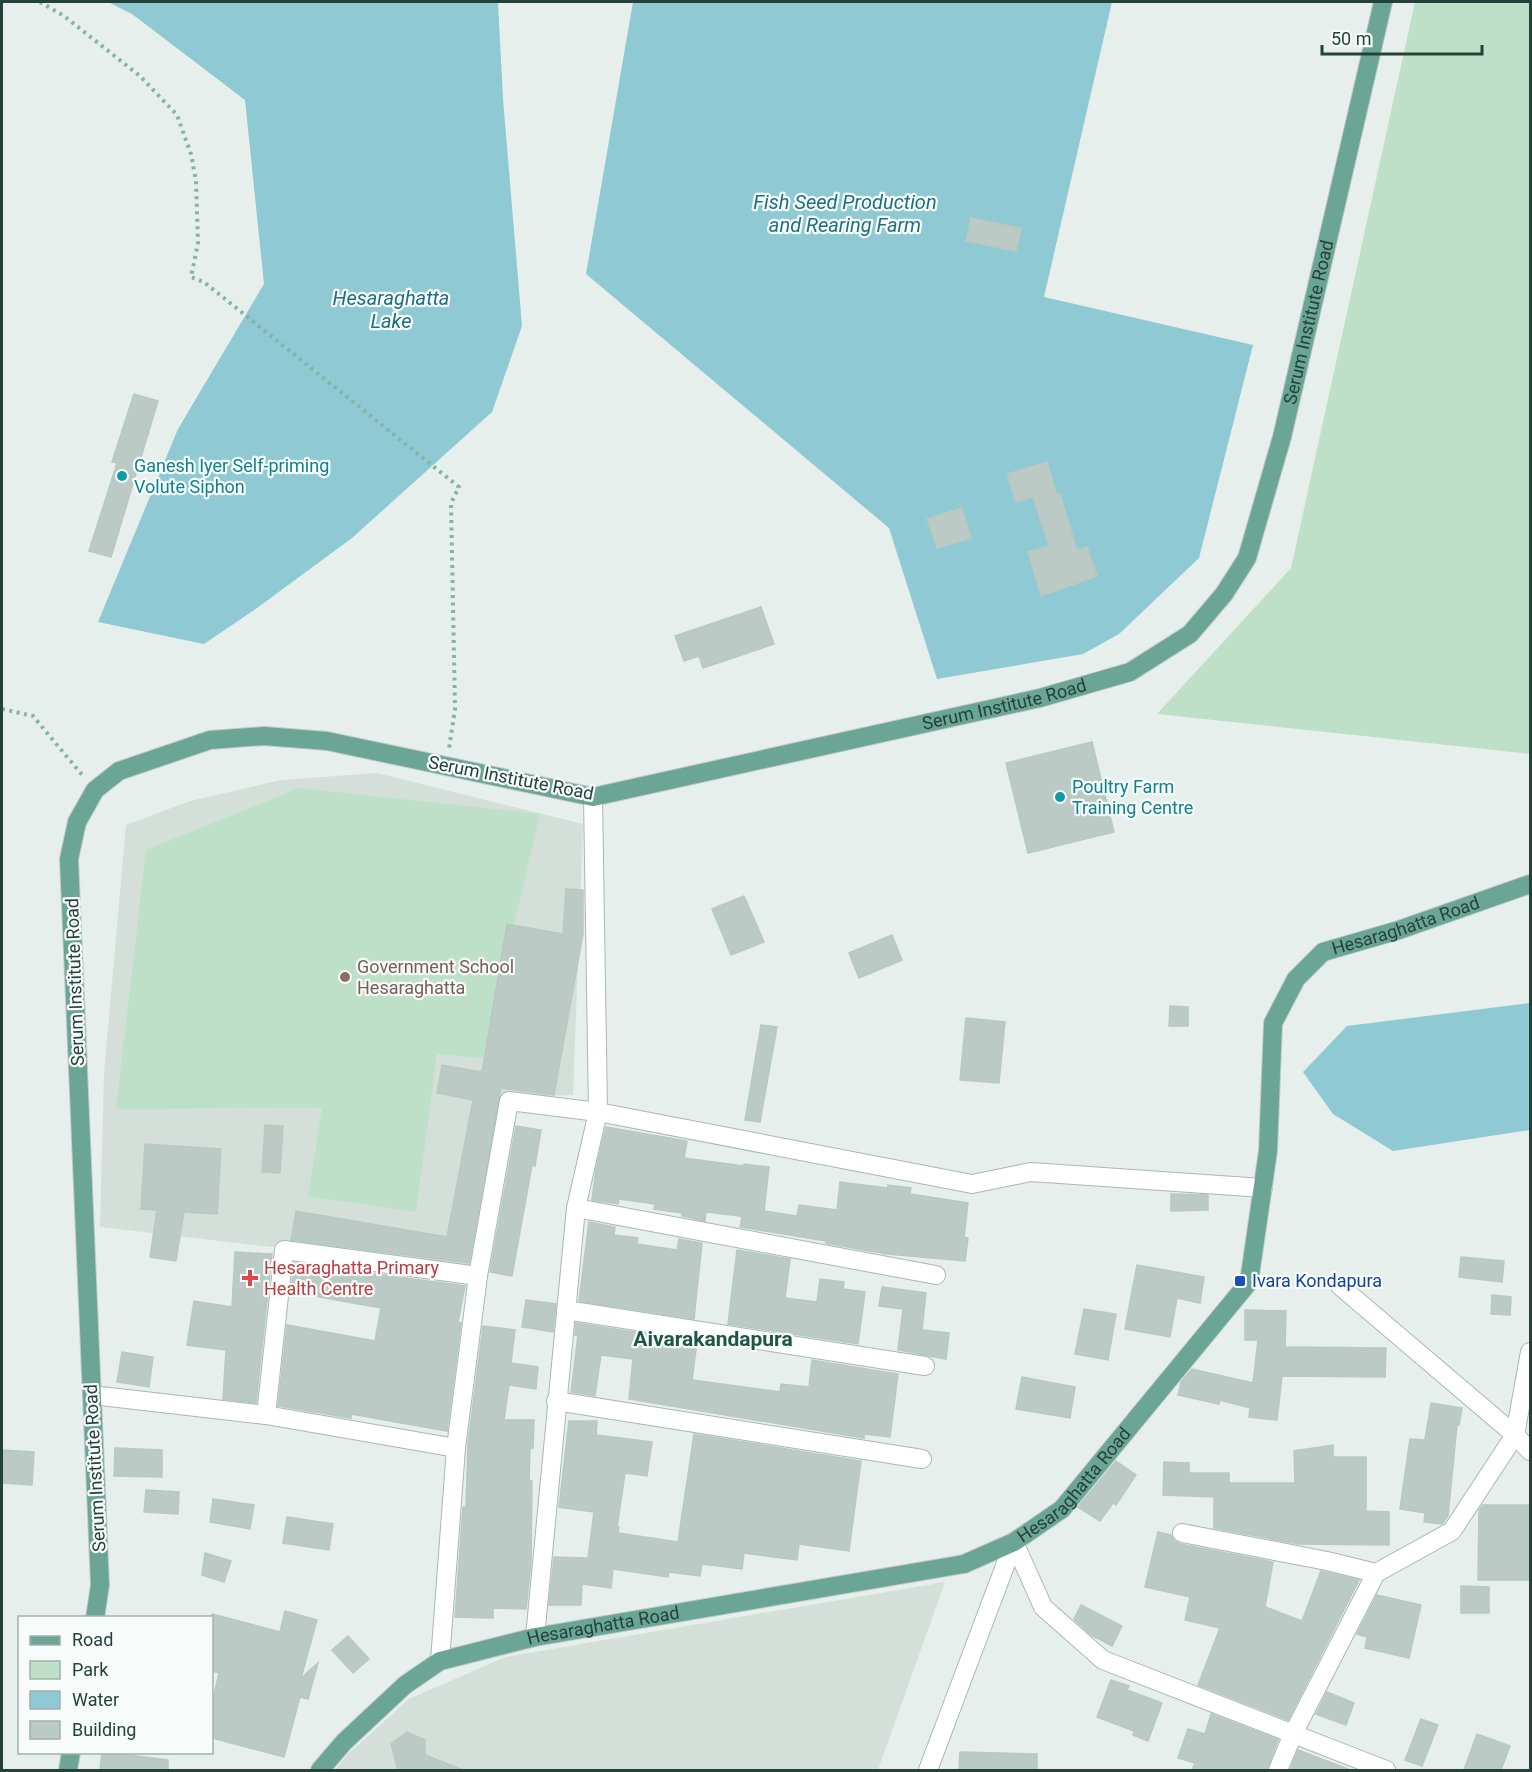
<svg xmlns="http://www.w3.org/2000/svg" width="1532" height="1772" font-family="Roboto,sans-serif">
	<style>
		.built { fill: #d4dfda }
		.green { fill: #bfe0c8 }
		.water { fill: #8ec9d4 }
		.building { fill: #bbcac4; stroke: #b8c9c2; stroke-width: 1.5 }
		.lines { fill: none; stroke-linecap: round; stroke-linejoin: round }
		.minor-casing { stroke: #a8b8b2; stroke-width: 20 }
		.major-casing { stroke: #c2cac8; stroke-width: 20 }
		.path { stroke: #86b3a5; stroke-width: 4; stroke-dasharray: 3 4.5; stroke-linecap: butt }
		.minor { stroke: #fff; stroke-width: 18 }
		.major { stroke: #6aa596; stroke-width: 18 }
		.culture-dot { fill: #0f9aa8; stroke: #f7fbf9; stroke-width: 2 }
		.education-dot { fill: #8d6e63; stroke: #f7fbf9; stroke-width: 2 }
		.health-dot { fill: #e0444e; stroke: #f7fbf9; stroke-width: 2 }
		.transit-dot { fill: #1a4fb4; stroke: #f7fbf9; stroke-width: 2 }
		.labels { text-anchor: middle; stroke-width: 4.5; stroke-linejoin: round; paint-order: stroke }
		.street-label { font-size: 18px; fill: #24423a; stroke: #f7fbf9 }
		.culture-label { font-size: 18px; fill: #0d838f; stroke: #f7fbf9; text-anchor: start }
		.education-label { font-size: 18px; fill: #785e54; stroke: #f7fbf9; text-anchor: start }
		.health-label { font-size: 18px; fill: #be3a42; stroke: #f7fbf9; text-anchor: start }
		.transit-label { font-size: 18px; fill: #164399; stroke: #f7fbf9; text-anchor: start }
		.water-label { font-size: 20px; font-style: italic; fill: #1c6f80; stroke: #f7fbf9 }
		.quarter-label { font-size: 21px; font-weight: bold; fill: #1f5548; stroke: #f7fbf9 }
	</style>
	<rect width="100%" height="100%" fill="#e6efeb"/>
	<g class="built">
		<polygon points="377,773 583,824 573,1095 504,1097 474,1271 100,1227 104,1073 126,825 190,801 281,780"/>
		<polygon points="945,1582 878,1770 335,1770 347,1755 409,1699 505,1657"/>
	</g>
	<g class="green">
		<polygon points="1415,2 1530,2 1530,754 1157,714 1291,568"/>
		<polygon points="299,788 540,814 483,1058 437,1054 416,1212 308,1196 322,1108 116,1109 146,850"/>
	</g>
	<g class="water">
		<polygon points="108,2 498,2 503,99 522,326 492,412 352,538 257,608 204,644 98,622 178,429 264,284 245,100 132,14"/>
		<polygon points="633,2 1112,2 1044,297 1253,345 1199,558 1119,634 1083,654 937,679 889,528 586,274"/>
		<polygon points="1530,1003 1530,1130 1393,1151 1333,1114 1303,1072 1347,1026"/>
	</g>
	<g class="building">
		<polygon points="971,218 1021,228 1016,251 966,241"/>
		<polygon points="134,394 158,401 111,557 89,551 117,463 112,462"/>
		<polygon points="1047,462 1057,495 1060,494 1077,550 1087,547 1097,576 1041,596 1028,552 1049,546 1033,497 1016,502 1007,474"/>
		<polygon points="962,508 971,538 937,548 927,519"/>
		<polygon points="761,607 774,644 703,668 699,656 684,661 675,636"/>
		<polygon points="1092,742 1114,832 1028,853 1006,763"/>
		<polygon points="566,889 583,890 583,934 554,1095 501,1088 469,1263 291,1240 296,1211 447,1237 473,1100 437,1093 442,1065 482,1072 507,924 563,934"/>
		<polygon points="744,896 764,942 731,955 712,909"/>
		<polygon points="892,935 902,960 859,978 849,953"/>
		<polygon points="1170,1006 1188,1007 1188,1026 1169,1026"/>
		<polygon points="966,1018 1005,1022 999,1083 960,1080"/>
		<polygon points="761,1025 777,1027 760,1122 745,1120"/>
		<polygon points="265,1125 283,1126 280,1173 262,1172"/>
		<polygon points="516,1126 541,1130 535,1166 532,1165 512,1276 490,1272"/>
		<polygon points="606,1127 687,1141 684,1158 744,1166 744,1164 769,1167 764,1211 797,1216 799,1205 837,1210 840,1182 888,1188 888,1185 911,1188 910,1194 968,1203 964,1237 968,1238 965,1261 887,1254 826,1243 826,1241 740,1227 742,1218 740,1216 706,1212 705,1221 682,1216 682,1213 654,1209 655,1204 619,1199 618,1204 592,1200 596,1169"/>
		<polygon points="145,1144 221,1149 217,1214 184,1212 176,1261 150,1257 157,1210 141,1209"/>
		<polygon points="1171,1194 1208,1195 1208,1210 1171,1211"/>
		<polygon points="589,1222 615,1227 614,1235 638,1238 637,1244 677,1250 679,1239 702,1243 694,1319 579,1301"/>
		<polygon points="737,1250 790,1259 785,1298 817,1302 820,1279 844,1282 843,1289 865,1292 858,1344 728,1324"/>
		<polygon points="235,1252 272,1254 256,1403 223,1399 226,1350 187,1345 194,1301 232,1307"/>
		<polygon points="1461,1257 1504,1261 1502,1282 1459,1277"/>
		<polygon points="294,1263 465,1286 458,1322 461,1323 447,1431 351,1414 351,1418 278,1406 287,1325 375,1341 381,1308 291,1292"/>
		<polygon points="1137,1265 1204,1277 1200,1303 1177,1298 1170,1337 1125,1329"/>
		<polygon points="882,1287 926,1293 922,1330 949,1333 946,1359 898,1350 903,1309 879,1306"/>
		<polygon points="1492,1295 1511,1297 1510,1315 1491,1314"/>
		<polygon points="526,1300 556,1304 553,1332 522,1327"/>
		<polygon points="1084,1309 1116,1314 1108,1360 1075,1354"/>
		<polygon points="1245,1310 1286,1311 1285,1347 1386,1348 1385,1377 1282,1376 1277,1420 1249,1417 1250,1408 1220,1400 1219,1404 1178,1395 1181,1382 1192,1369 1253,1383 1258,1340 1245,1340"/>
		<polygon points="576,1323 697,1342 692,1380 780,1392 781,1384 809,1387 812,1360 898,1374 890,1437 864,1434 864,1438 629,1399 633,1359 601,1355 595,1396 571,1392 578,1335 575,1335"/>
		<polygon points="483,1326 515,1330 511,1363 538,1367 536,1389 509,1385 504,1420 534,1420 533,1448 530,1448 529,1481 532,1481 531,1562 526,1609 493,1608 493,1618 455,1617 463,1507 466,1507 468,1444"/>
		<polygon points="122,1352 153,1357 149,1387 117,1382"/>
		<polygon points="1022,1377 1075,1387 1070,1418 1016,1409"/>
		<polygon points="1431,1403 1462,1408 1459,1425 1457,1425 1448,1516 1442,1524 1424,1522 1425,1513 1400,1509 1410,1439 1425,1440"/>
		<polygon points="569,1421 597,1421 596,1435 652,1442 647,1476 625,1473 617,1527 619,1527 618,1533 678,1542 694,1434 861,1461 849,1551 799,1544 797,1560 744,1553 742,1569 702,1564 700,1576 669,1572 668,1577 613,1569 611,1588 582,1584 581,1605 549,1605 554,1557 588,1558 594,1512 559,1507"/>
		<polygon points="1333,1445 1333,1457 1366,1457 1366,1511 1389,1512 1389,1545 1298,1544 1214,1528 1214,1497 1163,1495 1164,1462 1189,1463 1189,1473 1229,1473 1229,1483 1295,1483 1294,1451"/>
		<polygon points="115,1448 162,1450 162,1477 114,1476"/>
		<polygon points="2,1450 34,1452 32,1485 2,1483"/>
		<polygon points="1116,1461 1136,1475 1116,1505 1113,1503 1100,1521 1078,1507"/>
		<polygon points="146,1490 179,1492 178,1514 144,1512"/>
		<polygon points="213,1499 254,1505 250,1529 210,1522"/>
		<polygon points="1483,1505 1530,1505 1530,1580 1478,1580 1479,1510"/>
		<polygon points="287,1517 333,1524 329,1550 283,1543"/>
		<polygon points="1158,1532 1171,1535 1174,1541 1180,1544 1273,1562 1265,1607 1302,1621 1321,1571 1359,1580 1288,1720 1198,1685 1220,1628 1185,1620 1190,1597 1145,1587"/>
		<polygon points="205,1553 231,1561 224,1582 202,1575"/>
		<polygon points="1461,1586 1489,1587 1489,1613 1461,1613"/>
		<polygon points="1377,1595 1421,1605 1409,1658 1365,1648 1367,1637 1357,1634"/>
		<polygon points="1081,1605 1122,1626 1112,1646 1091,1635 1074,1619"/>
		<polygon points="285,1611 317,1620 301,1678 318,1663 308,1699 300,1697 284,1757 212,1738 212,1704 219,1673 212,1671 212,1614 280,1632"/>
		<polygon points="348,1636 369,1659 353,1673 332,1650"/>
		<polygon points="1111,1680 1129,1686 1127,1690 1162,1703 1148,1741 1133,1735 1134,1731 1097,1717"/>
		<polygon points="1327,1692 1354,1703 1346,1725 1316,1714"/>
		<polygon points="1211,1714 1278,1740 1267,1770 1192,1770 1195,1763 1178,1758 1188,1729 1205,1734"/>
		<polygon points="1421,1719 1438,1725 1422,1766 1405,1760"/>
		<polygon points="407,1732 425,1740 425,1755 463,1770 398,1770 391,1744"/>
		<polygon points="1477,1734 1510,1746 1501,1770 1464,1770"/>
		<polygon points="1298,1750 1348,1769 1348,1770 1290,1770"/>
		<polygon points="102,1752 168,1760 168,1770 100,1770"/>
		<polygon points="960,1752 1037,1754 1037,1770 959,1770"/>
	</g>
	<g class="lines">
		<g class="minor-casing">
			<g id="minor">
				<polyline points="576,1208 936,1275"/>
				<polyline points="1340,1286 1515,1435 1530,1451"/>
				<polyline points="566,1310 925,1366"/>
				<polyline points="92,1395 266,1415 456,1448"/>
				<polyline points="556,1401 922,1459"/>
				<polyline points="266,1415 284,1250 478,1276"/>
				<polyline points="1182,1533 1327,1561 1376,1573"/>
				<polyline points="1014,1542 1043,1607 1103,1660 1386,1770"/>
				<polyline points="535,1637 576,1208 598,1112 593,797"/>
				<polyline points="440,1661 456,1448 478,1276 509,1101 598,1112 972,1184 1031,1172 1263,1188"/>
				<polyline points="928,1770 1014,1542"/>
				<polyline points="1278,1770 1293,1734 1376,1573 1452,1531 1515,1435 1530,1352"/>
			</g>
		</g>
		<g class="major-casing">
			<g id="major">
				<path id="s1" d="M 95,1618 L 100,1585 L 69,859 L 77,822 L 95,790 L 119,771 L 210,740 L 264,736 L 327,741 L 593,797 L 1040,698 L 1130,672 L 1190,634 L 1224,594 L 1247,558 L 1282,437 L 1383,2"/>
				<polyline points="68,1770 71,1752"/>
				<path id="s2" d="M 320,1770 L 344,1742 L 405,1685 L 440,1661 L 535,1637 L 964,1564 L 1014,1542 L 1062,1509 L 1249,1282 L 1268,1151 L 1273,1023 L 1296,979 L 1323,952 L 1399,930 L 1530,884"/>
			</g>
		</g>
		<g class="path">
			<polyline points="40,2 64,16 140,76 177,115 191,154 196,181 198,243 191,277 204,282 459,487 451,503 455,709 449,749"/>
			<polyline points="2,709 33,716 83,776"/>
		</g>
		<use href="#minor" class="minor"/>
		<use href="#major" class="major"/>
	</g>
	<g class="culture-dot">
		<circle cx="122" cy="476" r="6"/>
		<circle cx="1060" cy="797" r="6"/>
	</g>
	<circle class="education-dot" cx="345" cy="977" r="6"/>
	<path class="health-dot" d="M247 1269h6v6h6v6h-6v6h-6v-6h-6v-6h6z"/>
	<rect class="transit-dot" x="1234" y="1275" width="12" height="12" rx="3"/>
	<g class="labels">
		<g class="street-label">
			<text dy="6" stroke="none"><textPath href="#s1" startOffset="2312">Serum Institute Road</textPath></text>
			<text dy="6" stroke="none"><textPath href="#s1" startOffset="1772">Serum Institute Road</textPath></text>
			<text transform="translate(511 778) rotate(11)" y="6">Serum Institute Road</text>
			<text dy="6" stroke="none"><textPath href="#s2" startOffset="1538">Hesaraghatta Road</textPath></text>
			<text transform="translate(75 982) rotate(-92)" y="6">Serum Institute Road</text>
			<text transform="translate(95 1468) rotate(-93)" y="6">Serum Institute Road</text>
			<text dy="6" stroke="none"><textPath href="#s2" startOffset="834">Hesaraghatta Road</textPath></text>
			<text dy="6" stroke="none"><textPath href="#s2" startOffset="330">Hesaraghatta Road</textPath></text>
		</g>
		<g class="culture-label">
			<text x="134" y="472">Ganesh Iyer Self-priming<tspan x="134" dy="21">Volute Siphon</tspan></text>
			<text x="1072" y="793">Poultry Farm<tspan x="1072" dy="21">Training Centre</tspan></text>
		</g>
		<g class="education-label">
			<text x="357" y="973">Government School<tspan x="357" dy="21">Hesaraghatta</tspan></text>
		</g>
		<g class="health-label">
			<text x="264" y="1274">Hesaraghatta Primary<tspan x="264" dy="21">Health Centre</tspan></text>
		</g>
		<g class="transit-label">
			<text x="1252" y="1287">Ivara Kondapura</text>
		</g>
		<g class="water-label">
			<text x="845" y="209">Fish Seed Production<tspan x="845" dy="23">and Rearing Farm</tspan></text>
			<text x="391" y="305">Hesaraghatta<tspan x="391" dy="23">Lake</tspan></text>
		</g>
		<g class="quarter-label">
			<text x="713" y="1346">Aivarakandapura</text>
		</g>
	</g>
	<rect width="1532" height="1772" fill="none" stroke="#24423a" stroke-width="6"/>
	<rect x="18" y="1616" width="195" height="138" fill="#f7fbf9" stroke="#a3b1ad" stroke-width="1.5"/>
	<rect x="30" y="1636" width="30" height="9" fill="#6aa596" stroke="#a3b1ad" stroke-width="1.5"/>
	<text x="72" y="1646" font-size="18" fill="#24423a">Road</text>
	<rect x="30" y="1661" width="30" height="18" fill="#bfe0c8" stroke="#a3b1ad" stroke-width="1.5"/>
	<text x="72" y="1676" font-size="18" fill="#24423a">Park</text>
	<rect x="30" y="1691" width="30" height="18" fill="#8ec9d4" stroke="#a3b1ad" stroke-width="1.5"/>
	<text x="72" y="1706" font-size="18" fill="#24423a">Water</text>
	<rect x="30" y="1721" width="30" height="18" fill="#bbcac4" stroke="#a3b1ad" stroke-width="1.5"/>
	<text x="72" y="1736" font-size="18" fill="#24423a">Building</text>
	<path d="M1322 45v9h160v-9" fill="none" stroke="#24423a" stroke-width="3"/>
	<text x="1331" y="45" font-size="18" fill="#24423a" stroke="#f7fbf9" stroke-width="4.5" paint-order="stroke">50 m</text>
</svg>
